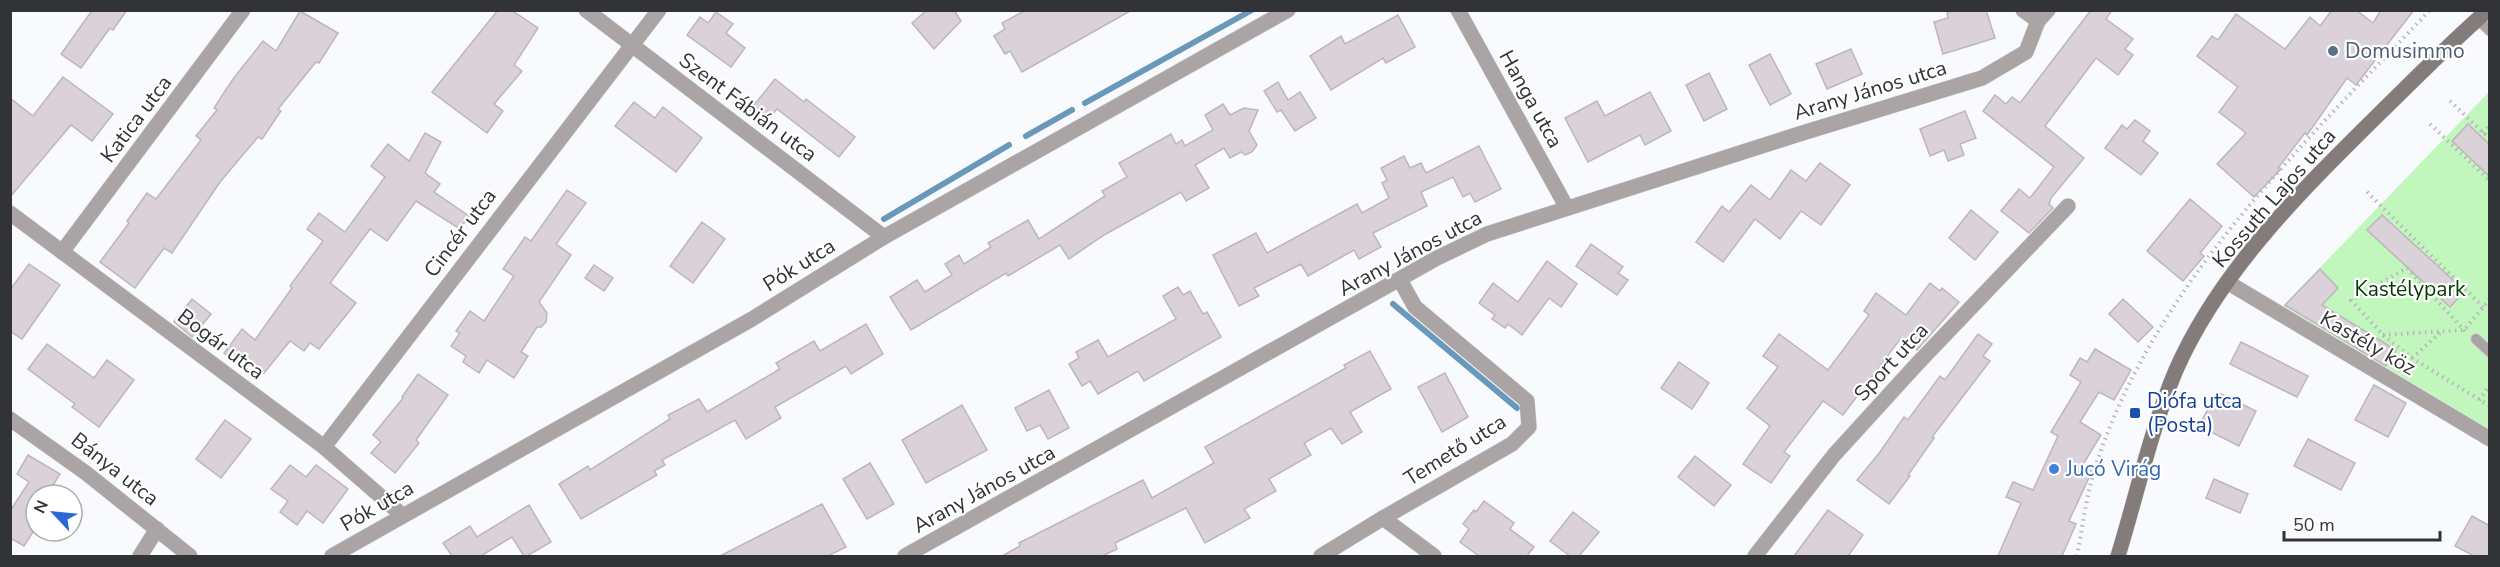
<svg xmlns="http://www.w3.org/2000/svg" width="2500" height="567" font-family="'Nunito Sans',sans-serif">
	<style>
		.green { fill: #c1f6bd }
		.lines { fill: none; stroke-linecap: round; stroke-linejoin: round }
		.stream { stroke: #6898ba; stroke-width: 6 }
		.building { fill: #dad1d9; stroke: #beb5bd; stroke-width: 1.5 }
		.lane-casing { stroke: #d4d6da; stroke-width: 12 }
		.street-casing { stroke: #d4d6da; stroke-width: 16 }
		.secondary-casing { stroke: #d4d6da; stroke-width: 16 }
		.path { stroke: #b5b7bb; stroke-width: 4; stroke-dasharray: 1.5 4.5; stroke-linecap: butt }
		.lane { stroke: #aaa5a4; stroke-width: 10 }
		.street { stroke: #aaa5a4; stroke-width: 15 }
		.secondary { stroke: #847c7b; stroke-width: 15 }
		.service-dot { fill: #5c6f8a; stroke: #fff; stroke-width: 2 }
		.transit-dot { fill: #1a4fb4; stroke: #fff; stroke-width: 2 }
		.shop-dot { fill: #3f7fe0; stroke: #fff; stroke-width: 2 }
		.labels { text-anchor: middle; stroke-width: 4.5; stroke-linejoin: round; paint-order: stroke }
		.service-label { font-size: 21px; fill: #4e5e75; stroke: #fff; text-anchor: start }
		.street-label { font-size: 21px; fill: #313337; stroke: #fff }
		.park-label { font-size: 21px; fill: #023b03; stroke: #fff }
		.transit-label { font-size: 21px; fill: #164399; stroke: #fff; text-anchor: start }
		.shop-label { font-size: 21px; fill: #366cbe; stroke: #fff; text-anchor: start }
	</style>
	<rect width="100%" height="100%" fill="#f8fafe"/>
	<polygon class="green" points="2489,92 2489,429 2283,306"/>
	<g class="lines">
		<g class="stream">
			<polyline points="1085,103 1252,10"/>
			<polyline points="1026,136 1072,110"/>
			<polyline points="884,219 1009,145"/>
			<polyline points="1393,304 1517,408"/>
		</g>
	</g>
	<g class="building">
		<polygon points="88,10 127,10 113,30 110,28 81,68 61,54 91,12"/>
		<polygon points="498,10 511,10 538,28 514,65 522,71 494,104 503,111 487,133 432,92"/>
		<polygon points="927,10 954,10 961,21 934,49 912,23"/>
		<polygon points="1026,10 1132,10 1022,72 1010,51 1005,54 994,36 1005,29 1002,23"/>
		<polygon points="1955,10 1986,10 1995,38 1943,54 1934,22 1948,18 1947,13"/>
		<polygon points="2091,10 2112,10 2106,19 2133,39 2125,49 2133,55 2118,75 2096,58 2045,126 2084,158 2051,198 2049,204 2053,208 2029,233 2001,211 2019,189 2030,198 2054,167 1983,111 1995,95 2006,104 2012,97 2020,103"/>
		<polygon points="2332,10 2356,10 2373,23 2381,10 2414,10 2356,85 2347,78 2307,135 2305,133 2278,168 2280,170 2254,197 2217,164 2246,133 2219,112 2238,87 2197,56 2212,36 2218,40 2236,14 2285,49 2310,17 2320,26"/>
		<polygon points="300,11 338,33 319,63 316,62 278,109 281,111 262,139 258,137 220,182 172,253 164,248 135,288 100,262 129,223 127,221 147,193 156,199 201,140 196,136 217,110 214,108 233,79 263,41 276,51"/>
		<polygon points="716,12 733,24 726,33 745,48 731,67 687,35 700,17 708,23"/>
		<polygon points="1398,15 1415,47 1386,63 1383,58 1331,90 1310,56 1341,36 1345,44"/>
		<polygon points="1851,49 1862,74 1827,89 1816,64"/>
		<polygon points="1770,54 1791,94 1770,105 1749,65"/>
		<polygon points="1709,73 1727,109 1704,121 1686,85"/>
		<polygon points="63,77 113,114 92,141 71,125 10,197 10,98 33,116"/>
		<polygon points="775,79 804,102 806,99 855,137 839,157 777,109 765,123 750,110"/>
		<polygon points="1278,82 1288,100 1300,92 1316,118 1295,131 1281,110 1277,112 1264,91"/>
		<polygon points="1650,92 1671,131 1645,145 1640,135 1588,162 1565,118 1597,101 1605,116"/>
		<polygon points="634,102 655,118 663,107 702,138 676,172 615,126"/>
		<polygon points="1223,104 1230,115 1244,108 1258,110 1249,131 1257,145 1252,152 1245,155 1241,152 1230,158 1224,148 1195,165 1209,188 1186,201 1181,192 1104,235 1069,259 1060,245 1008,276 1006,273 911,330 890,297 917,280 925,292 952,275 945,264 959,255 964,264 991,247 988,243 1028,220 1039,239 1105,196 1102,191 1127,177 1119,163 1171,134 1176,144 1182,140 1185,146 1213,130 1205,115"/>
		<polygon points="1965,111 1976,138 1960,144 1964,155 1948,161 1944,150 1930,156 1920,129"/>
		<polygon points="2135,120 2150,131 2143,141 2158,153 2141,175 2105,148 2122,125 2127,129"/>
		<polygon points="2468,124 2490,145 2490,177 2452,141"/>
		<polygon points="425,133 441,142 425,173 440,184 434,192 469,216 460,229 416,201 387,241 370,229 330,283 356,303 319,349 310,343 304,351 290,341 264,373 243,356 237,363 224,353 242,329 255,340 292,288 290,286 323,241 307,229 319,213 345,232 385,177 371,166 388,144 409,161"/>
		<polygon points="1479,146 1501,189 1475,202 1470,193 1463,197 1453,177 1421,192 1427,206 1373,233 1381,247 1359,259 1354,250 1308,276 1301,264 1254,288 1259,296 1239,306 1213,255 1256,233 1267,253 1357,204 1362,213 1389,198 1382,183 1387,180 1381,168 1404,156 1410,168 1421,163 1426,173"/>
		<polygon points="1820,163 1850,185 1821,225 1801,211 1780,239 1755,219 1723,262 1696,242 1722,206 1729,212 1751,185 1770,200 1791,170 1806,181"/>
		<polygon points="567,190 586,203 556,244 571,255 539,302 547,313 546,322 541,327 537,327 521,352 528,356 514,378 487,360 479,373 463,362 466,356 451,346 460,333 456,331 470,311 484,321 514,276 503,269 525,237 531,241"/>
		<polygon points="2190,199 2222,226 2200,253 2204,256 2183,281 2147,251"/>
		<polygon points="1971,210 1998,232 1975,260 1949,238"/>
		<polygon points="2382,215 2465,291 2450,307 2367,230"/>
		<polygon points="702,222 725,239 693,283 670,266"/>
		<polygon points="1591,244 1623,267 1618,273 1628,280 1617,295 1576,266"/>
		<polygon points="1547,261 1577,284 1561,307 1549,298 1522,335 1508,324 1505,328 1492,319 1495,315 1479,303 1493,283 1518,302"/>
		<polygon points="29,264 60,285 22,339 10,331 10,290"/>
		<polygon points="594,265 613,278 604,291 585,278"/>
		<polygon points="2320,269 2338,288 2322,305 2396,350 2386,366 2285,305"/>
		<polygon points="1930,283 1940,291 1942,288 1959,302 1917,350 1901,338 1843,415 1823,401 1784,452 1790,456 1771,483 1743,464 1770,426 1747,408 1778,367 1763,356 1779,334 1828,370 1869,315 1864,311 1876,293 1906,315"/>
		<polygon points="1178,287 1183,295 1190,291 1203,314 1207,312 1221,337 1144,381 1138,371 1098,394 1090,381 1082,386 1069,364 1079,358 1076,352 1098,340 1108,357 1176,319 1163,296"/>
		<polygon points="192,299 211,314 192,337 174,322"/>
		<polygon points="2123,299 2153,327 2138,342 2109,314"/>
		<polygon points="866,324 883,354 851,374 846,366 775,407 781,418 746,439 735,420 662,460 665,465 654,471 657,475 581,519 559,484 588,466 590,470 670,419 668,415 699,399 707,412 780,369 776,363 814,341 820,351"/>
		<polygon points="1978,334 1992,344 1983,356 1990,361 1932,437 1934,438 1908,475 1910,476 1889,504 1857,480 1880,452 1904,417 1908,420 1940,376 1945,380"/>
		<polygon points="2241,342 2308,376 2297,397 2230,364"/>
		<polygon points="47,344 94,378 107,360 134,380 99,427 72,407 75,404 28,369"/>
		<polygon points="2095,349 2131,370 2114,400 2099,392 2080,422 2101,435 2082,466 2092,471 2069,521 2076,524 2062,556 1998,556 2021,503 2006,497 2013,482 2033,490 2058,436 2051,432 2081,382 2070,375 2080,358 2087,362"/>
		<polygon points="1370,351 1391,389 1350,412 1362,432 1342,444 1331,428 1304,443 1311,455 1269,479 1276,491 1244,509 1250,518 1205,543 1186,508 1115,543 1117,549 1102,556 1002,556 1020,546 1019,543 1143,480 1152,498 1214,463 1205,447 1346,368 1344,365"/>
		<polygon points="1679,362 1709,383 1692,409 1661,388"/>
		<polygon points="1445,373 1468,417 1442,432 1418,387"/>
		<polygon points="418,374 448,395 416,440 419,443 395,473 371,453 381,442 373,435 403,398 402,397"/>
		<polygon points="2374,385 2406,403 2388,437 2355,420"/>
		<polygon points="1049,390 1069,428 1048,439 1040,425 1027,431 1015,408"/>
		<polygon points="2217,392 2256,411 2239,446 2199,426"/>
		<polygon points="962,405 987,450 926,483 902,440"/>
		<polygon points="225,420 251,439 221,478 196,459"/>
		<polygon points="2308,439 2355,463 2341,490 2294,466"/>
		<polygon points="28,455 60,474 47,495 36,495 36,527 24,546 10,538 10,511 29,482 17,474"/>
		<polygon points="1695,456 1731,485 1714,506 1678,477"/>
		<polygon points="870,463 894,504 867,519 843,479"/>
		<polygon points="290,465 306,477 316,465 348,489 323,523 307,511 297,525 280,512 288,501 271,489"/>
		<polygon points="2214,479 2248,494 2240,513 2206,498"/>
		<polygon points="1484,501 1514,523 1510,529 1534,547 1527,556 1479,556 1460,542 1469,529 1463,524 1474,510 1476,512"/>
		<polygon points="822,504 846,547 828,556 720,556"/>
		<polygon points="529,505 551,542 527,556 524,556 512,537 481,556 452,556 443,543 470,526 477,537"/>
		<polygon points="1828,510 1863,535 1848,556 1794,556"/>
		<polygon points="1573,512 1599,532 1579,556 1570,556 1550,541"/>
		<polygon points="2472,516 2490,526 2490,556 2474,556 2455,546"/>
	</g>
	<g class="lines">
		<g class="lane-casing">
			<g id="lane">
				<polyline points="2478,19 2490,31"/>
				<polyline points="2476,339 2490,352"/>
			</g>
		</g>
		<g class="street-casing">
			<g id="street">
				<polyline points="586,10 884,237"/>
				<polyline points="1458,10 1567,208"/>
				<polyline points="2023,10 2038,21"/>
				<polyline points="10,213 324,447 402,515"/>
				<polyline points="62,252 243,10"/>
				<polyline points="2227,282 2490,439"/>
				<polyline points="10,419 86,473 190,556"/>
				<polyline points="324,447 659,10"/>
				<polyline points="1383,518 1434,556"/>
				<polyline points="140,556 157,529"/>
				<polyline points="332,556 752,319 884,237 1288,10"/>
				<polyline points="905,556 1437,258 1487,234 1796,135 1982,78 2026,52 2038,21 2048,10"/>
				<polyline points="1321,556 1383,518 1512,444 1529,427 1527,401 1415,307 1400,280"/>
				<polyline points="1755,556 1834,455 1917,364 2068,206"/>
			</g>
		</g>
		<g class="secondary-casing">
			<path id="secondary" d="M 2118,556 C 2137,494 2151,429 2176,370 C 2220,270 2303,189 2379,114 C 2415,79 2450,43 2488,10"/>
		</g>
		<g class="path">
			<polyline points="2450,101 2490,139"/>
			<polyline points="2430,124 2490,181"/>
			<polyline points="2483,133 2490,125"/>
			<polyline points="2367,192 2483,307"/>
			<polyline points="2465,331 2407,268 2351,300 2383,335 2412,358 2490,406"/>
			<polyline points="2383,335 2464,330 2490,299"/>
			<polyline points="2412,358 2440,333"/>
			<polyline points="2479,400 2490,385"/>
			<path d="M 2077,556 C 2083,524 2087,490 2098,459 C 2159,279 2303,145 2430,10"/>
		</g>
		<use href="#lane" class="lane"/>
		<use href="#street" class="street"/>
		<use href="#secondary" class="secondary"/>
	</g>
	<circle class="service-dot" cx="2333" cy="51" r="6"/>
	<rect class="transit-dot" x="2129" y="407" width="12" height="12" rx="3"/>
	<circle class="shop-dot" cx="2054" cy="469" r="6"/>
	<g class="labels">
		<g class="service-label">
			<text x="2345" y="58">Domusimmo</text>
		</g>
		<g class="street-label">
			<text transform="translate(1870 90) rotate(-17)" y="7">Arany János utca</text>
			<text transform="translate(1531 99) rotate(61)" y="7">Hanga utca</text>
			<text transform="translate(748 107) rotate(37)" y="7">Szent Fábián utca</text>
			<text transform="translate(136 119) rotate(-53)" y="7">Katica utca</text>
			<text transform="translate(2274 198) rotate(-49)" y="7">Kossuth Lajos utca</text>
			<text transform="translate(460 233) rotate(-53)" y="7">Cincér utca</text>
			<text transform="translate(1410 253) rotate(-28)" y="7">Arany János utca</text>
			<text transform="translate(799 265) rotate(-32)" y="7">Pók utca</text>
			<text transform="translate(2368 343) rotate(30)" y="7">Kastély köz</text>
			<text transform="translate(221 344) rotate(37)" y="7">Bogár utca</text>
			<text transform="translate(1891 362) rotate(-47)" y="7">Sport utca</text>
			<text transform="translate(1455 450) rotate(-32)" y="7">Temető utca</text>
			<text transform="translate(115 469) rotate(38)" y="7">Bánya utca</text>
			<text transform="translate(984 489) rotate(-29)" y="7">Arany János utca</text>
			<text transform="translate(377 506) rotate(-30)" y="7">Pók utca</text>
		</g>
		<g class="park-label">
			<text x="2410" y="296">Kastélypark</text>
		</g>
		<g class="transit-label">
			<text x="2147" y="408">Diófa utca<tspan x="2147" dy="24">(Posta)</tspan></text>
		</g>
		<g class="shop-label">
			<text x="2066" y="476">Jucó Virág</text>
		</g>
	</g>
	<rect width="2500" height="567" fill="none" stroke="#313337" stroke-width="24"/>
	<g transform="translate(54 513) rotate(296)"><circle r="28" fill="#ffffff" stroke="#adadaf" stroke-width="1.5"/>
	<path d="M0-4.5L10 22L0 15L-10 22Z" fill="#2869d6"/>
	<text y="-9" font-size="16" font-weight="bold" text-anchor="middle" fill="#313337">N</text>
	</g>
	<path d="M2284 531v9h156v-9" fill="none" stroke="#313337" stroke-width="3"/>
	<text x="2293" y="531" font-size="18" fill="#313337" stroke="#ffffff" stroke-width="4.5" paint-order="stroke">50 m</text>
</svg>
